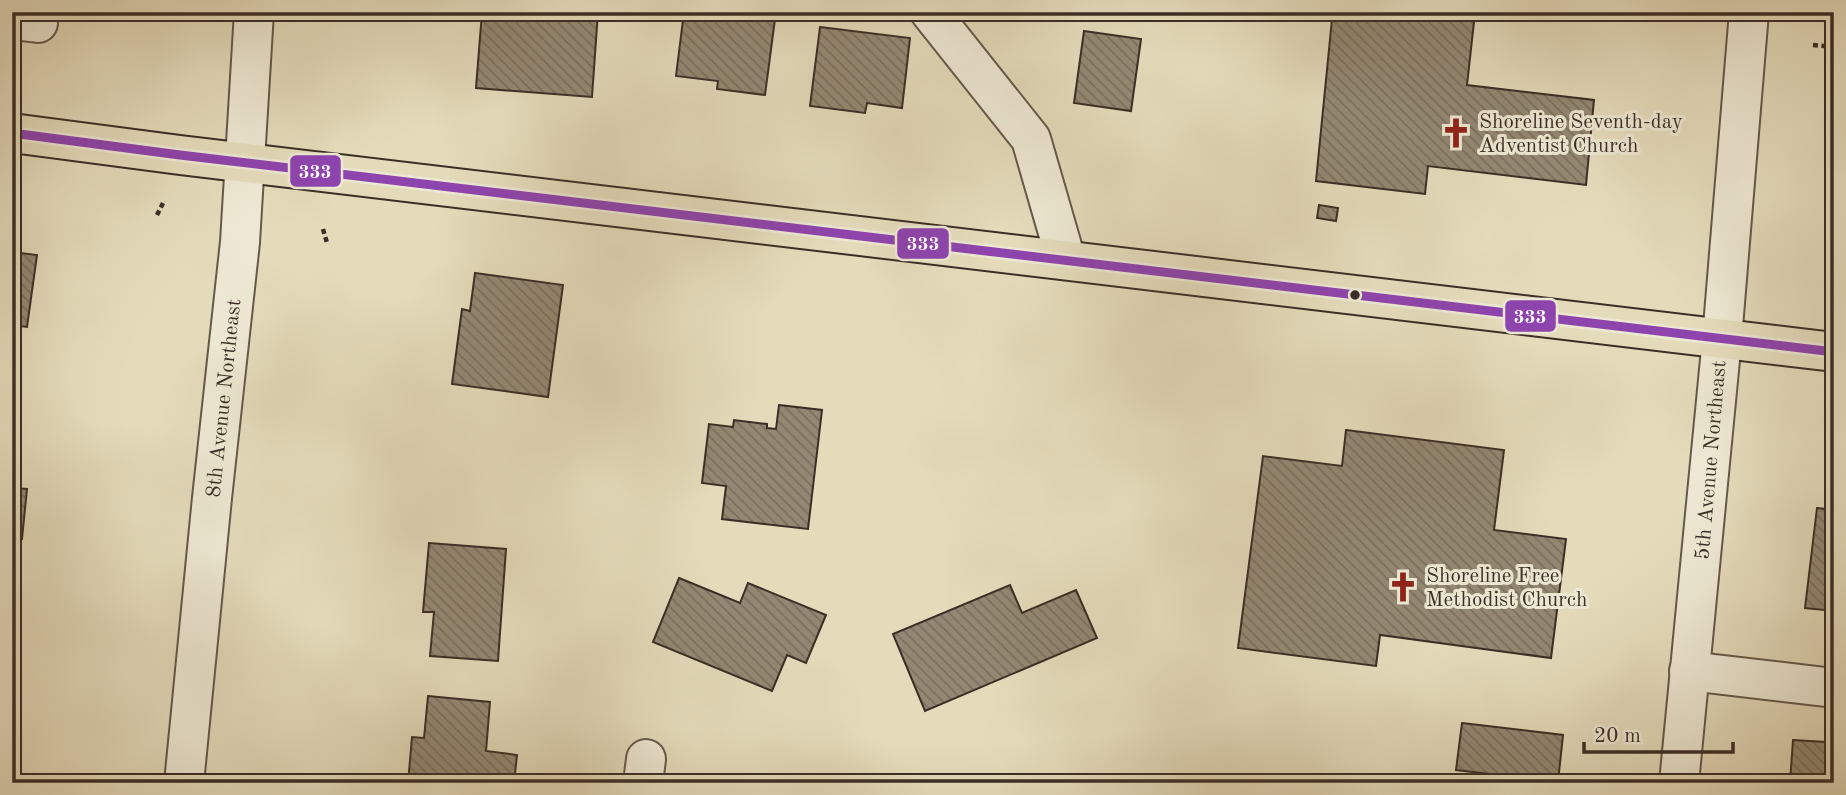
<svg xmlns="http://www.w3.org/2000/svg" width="1846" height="795" font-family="'Old Standard TT',serif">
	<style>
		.building { fill: url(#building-back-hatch); stroke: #3b2e26; stroke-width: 2 }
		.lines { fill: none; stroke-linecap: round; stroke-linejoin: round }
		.minor-casing { stroke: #65594b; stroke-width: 42 }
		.major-casing { stroke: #3b2e26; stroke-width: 42 }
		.path { stroke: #3b2e26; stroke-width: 4.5; stroke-dasharray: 5 3.5; stroke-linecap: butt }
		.minor { stroke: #ede8d3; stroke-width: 38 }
		.major { stroke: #e4dbbb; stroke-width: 38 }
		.bus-1-casing { stroke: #ede8d3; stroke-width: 14 }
		.bus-1 { stroke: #8e44ad; stroke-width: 9 }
		.bus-dot { fill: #3b2e26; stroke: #ede8d3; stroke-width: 2.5 }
		.labels { text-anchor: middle; stroke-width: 6; stroke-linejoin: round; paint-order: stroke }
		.poi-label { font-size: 21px; fill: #3b2e26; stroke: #ede8d3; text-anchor: start }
		.street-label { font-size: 21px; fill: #3b2e26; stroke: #ede8d3 }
		.line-badge { stroke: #ede8d3; stroke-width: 2.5 }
		.badge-label { font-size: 19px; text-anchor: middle; font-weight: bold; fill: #fff }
	</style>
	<defs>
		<pattern id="building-back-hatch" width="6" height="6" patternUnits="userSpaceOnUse" patternTransform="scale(1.75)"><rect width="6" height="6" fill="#938873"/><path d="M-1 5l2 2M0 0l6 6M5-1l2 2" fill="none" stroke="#79705e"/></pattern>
	</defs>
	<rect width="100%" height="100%" fill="#e4dbbb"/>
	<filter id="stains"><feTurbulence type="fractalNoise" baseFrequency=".00286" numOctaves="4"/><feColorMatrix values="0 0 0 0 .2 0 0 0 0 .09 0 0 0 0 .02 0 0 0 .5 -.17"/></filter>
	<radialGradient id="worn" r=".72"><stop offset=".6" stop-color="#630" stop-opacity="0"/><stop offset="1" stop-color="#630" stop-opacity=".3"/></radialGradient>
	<g class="building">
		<polygon points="482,12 598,12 592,97 476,88"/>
		<polygon points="684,12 717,12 775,19 765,95 717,89 718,81 676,76"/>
		<polygon points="1307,12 1475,13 1467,85 1594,100 1586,185 1428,166 1425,194 1316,181 1332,19 1307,15"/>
		<polygon points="820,27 910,38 902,108 867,103 865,113 810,106"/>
		<polygon points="1084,31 1141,39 1131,111 1074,103"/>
		<polygon points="1319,205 1338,208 1336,221 1317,218"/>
		<polygon points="12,252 37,255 27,327 12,325"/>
		<polygon points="475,273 563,285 548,397 452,384 462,309 470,311"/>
		<polygon points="779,405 822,410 808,529 722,519 726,486 702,483 709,424 733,427 734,420 767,424 767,428 776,429"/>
		<polygon points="1346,430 1504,450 1494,530 1566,539 1551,658 1380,635 1376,666 1238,648 1263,456 1342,466"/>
		<polygon points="12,488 27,489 22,539 12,537"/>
		<polygon points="1817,508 1834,510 1834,611 1805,608"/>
		<polygon points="429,543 506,549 498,661 430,656 434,612 423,612"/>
		<polygon points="679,578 740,603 748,583 826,615 806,663 787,655 772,691 653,642"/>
		<polygon points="1010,585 1022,613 1076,590 1097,638 925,711 893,634"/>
		<polygon points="428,696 490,702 486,751 517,755 514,783 408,783 412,737 424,738"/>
		<polygon points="1462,723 1563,735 1558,782 1456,770"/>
		<polygon points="1793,740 1826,742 1825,754 1834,755 1834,783 1790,783"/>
	</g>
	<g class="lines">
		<g class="minor-casing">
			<g id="minor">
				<polyline points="930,12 1031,139 1066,260"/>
				<polyline points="12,20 38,23"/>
				<polyline points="1689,671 1834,688"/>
				<polyline points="184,783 212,498 240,242 254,12"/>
				<polyline points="643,783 646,759"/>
				<polyline points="1679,783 1722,339 1749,12"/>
			</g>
		</g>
		<g class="major-casing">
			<polyline id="major" points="12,133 180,155 1834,352"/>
		</g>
		<g class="path">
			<polyline points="1485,12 1494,16 1498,12"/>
			<polyline points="1813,45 1834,47"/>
			<polyline points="157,215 163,203"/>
			<polyline points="323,229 327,243"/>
		</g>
		<use href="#minor" class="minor"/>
		<use href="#major" class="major"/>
		<g class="bus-1-casing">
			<polyline id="bus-1" points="12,133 180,155 1834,352"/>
		</g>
		<use href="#bus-1" class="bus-1"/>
	</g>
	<defs>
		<g id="church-bare" transform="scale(2.415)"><path d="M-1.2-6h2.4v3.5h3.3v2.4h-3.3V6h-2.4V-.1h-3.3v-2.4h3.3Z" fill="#8f2418" stroke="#ede8d3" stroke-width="2.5" paint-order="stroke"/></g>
	</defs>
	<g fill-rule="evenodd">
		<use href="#church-bare" x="1456" y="133"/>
		<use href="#church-bare" x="1403" y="587"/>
	</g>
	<circle class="bus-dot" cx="1355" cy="295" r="6"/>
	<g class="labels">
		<g class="poi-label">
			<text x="1479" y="128">Shoreline Seventh-day<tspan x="1479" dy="24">Adventist Church</tspan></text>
			<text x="1426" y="582">Shoreline Free<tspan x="1426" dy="24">Methodist Church</tspan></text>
		</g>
		<g class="street-label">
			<text transform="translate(223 398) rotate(-84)" y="7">8th Avenue Northeast</text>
			<text transform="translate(1710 460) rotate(-85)" y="7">5th Avenue Northeast</text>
		</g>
	</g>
	<g class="line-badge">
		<rect x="289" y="154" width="53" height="34" rx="7" fill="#8e44ad"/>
		<rect x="896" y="227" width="54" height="33" rx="7" fill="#8e44ad"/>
		<rect x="1504" y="299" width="53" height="34" rx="7" fill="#8e44ad"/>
	</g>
	<g class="badge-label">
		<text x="315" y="178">333</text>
		<text x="923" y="250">333</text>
		<text x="1530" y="323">333</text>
	</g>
	<rect width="1846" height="795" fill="none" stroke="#e4dbbb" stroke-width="42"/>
	<rect x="14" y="14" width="1818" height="767" fill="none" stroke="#3b2e26" stroke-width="3.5"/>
	<rect x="21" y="21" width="1804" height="753" fill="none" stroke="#3b2e26" stroke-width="2"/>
	<path d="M1584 742v10h149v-10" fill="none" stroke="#3b2e26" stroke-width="3.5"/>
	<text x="1594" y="742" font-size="21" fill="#3b2e26" stroke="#ede8d3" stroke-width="5" paint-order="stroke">20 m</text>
	<rect width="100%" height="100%" filter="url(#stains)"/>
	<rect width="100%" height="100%" fill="url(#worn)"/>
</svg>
